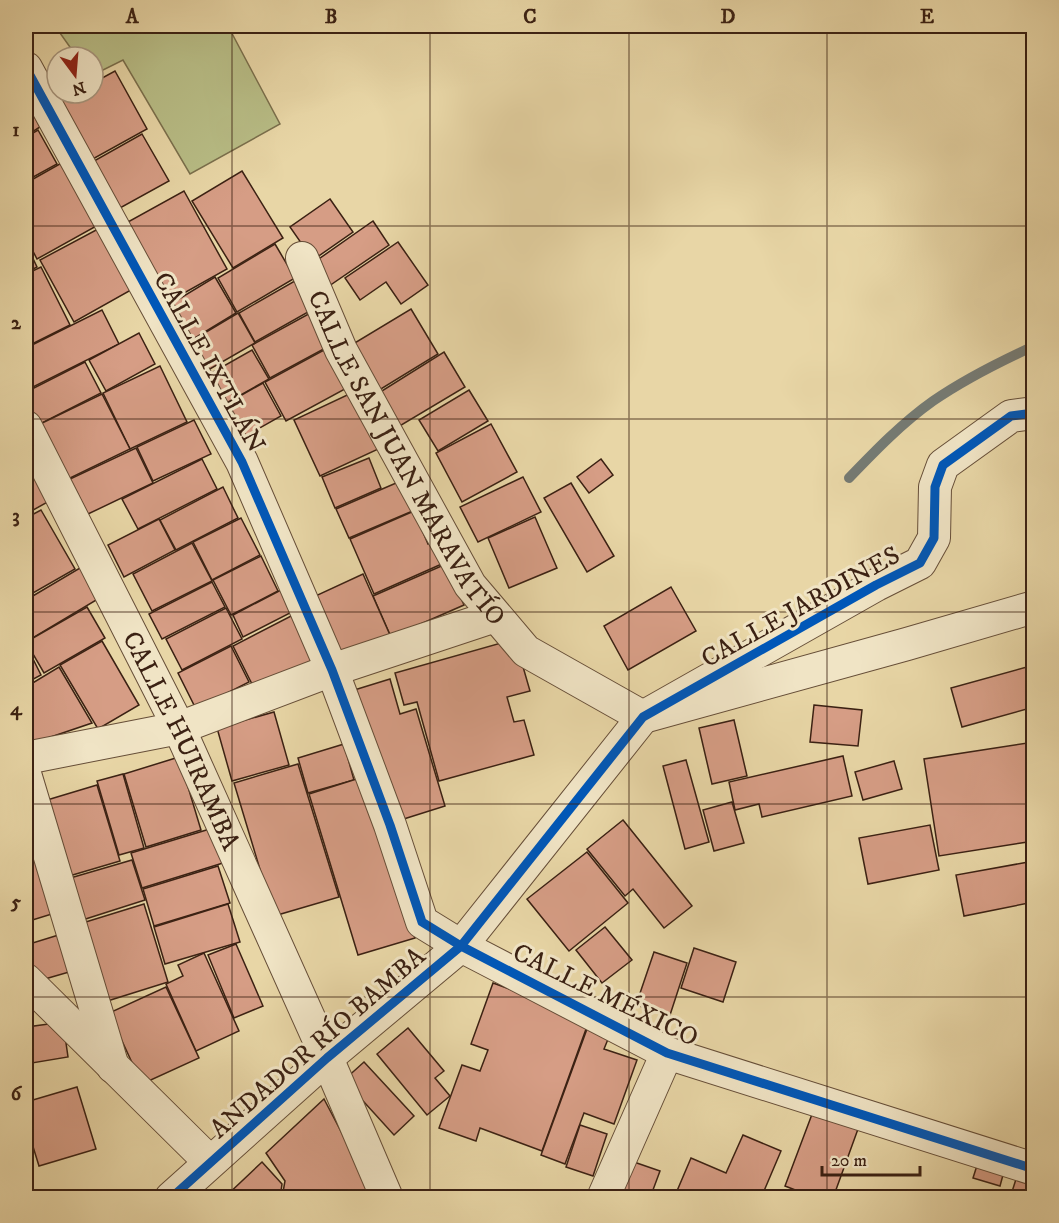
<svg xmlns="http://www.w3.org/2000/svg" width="1059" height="1223" font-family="'IM FELL DW Pica',serif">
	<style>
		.green { fill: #b8bd86; stroke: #7a6f4c; stroke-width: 1.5 }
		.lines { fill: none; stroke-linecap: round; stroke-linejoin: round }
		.stream { stroke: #757a73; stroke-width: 10 }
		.building { fill: #d69d85; stroke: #3b2113; stroke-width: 1.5 }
		.minor-casing { stroke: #664e38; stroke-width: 34 }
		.minor { stroke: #f0e4c5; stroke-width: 32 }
		.cycleway-casing { stroke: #f0e4c5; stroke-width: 13 }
		.cycleway { stroke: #0057b8; stroke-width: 9 }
		.grid { fill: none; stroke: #3b2113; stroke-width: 1.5; stroke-opacity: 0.55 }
		.labels { text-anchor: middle; stroke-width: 6; stroke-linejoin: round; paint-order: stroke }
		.street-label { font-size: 26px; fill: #3b2113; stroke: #f0e4c5 }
		.neatline { fill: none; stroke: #3b2113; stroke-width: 2 }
		.grid-label { font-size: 20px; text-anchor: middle; font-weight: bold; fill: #3b2113 }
	</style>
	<rect width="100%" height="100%" fill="#e8d6a6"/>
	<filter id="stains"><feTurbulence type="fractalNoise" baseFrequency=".00333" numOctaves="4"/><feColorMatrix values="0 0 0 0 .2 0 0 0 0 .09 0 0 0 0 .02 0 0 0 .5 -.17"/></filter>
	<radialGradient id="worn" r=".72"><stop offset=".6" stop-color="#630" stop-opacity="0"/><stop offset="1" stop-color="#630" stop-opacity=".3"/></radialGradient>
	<polygon class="green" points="55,26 228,26 280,124 190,174 123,60 93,75 93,57 77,57"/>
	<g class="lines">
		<path class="stream" d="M 849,478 C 875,451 902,423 933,401 C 965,379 999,362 1034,346"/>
	</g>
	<g class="building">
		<polygon points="115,71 147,129 91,160 58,102 75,93 93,93 93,83"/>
		<polygon points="26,100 40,127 26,136"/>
		<polygon points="38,130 57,164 26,181 26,137"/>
		<polygon points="142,134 169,181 120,208 94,161"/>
		<polygon points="65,161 100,224 37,259 26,238 26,183"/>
		<polygon points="242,171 283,238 233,268 192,201"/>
		<polygon points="184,191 227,269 161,306 117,228"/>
		<polygon points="330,199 353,232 313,260 290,227"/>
		<polygon points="373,221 389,245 329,286 313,263"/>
		<polygon points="98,229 131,290 74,322 40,260"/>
		<polygon points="398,242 428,285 401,304 386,282 360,300 345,278"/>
		<polygon points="26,244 37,267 26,273"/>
		<polygon points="275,244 295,278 237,312 218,278"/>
		<polygon points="41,267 70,325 26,347 26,274"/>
		<polygon points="215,277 236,313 185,344 164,308"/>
		<polygon points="300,278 317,307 255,342 239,313"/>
		<polygon points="411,309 438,354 376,392 348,347"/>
		<polygon points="102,310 119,344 27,390 26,387 26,348"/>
		<polygon points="314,311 333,344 270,378 252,345"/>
		<polygon points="238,313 255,343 203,373 186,344"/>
		<polygon points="139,333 155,364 106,391 89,360"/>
		<polygon points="335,344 356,383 286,421 265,382"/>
		<polygon points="252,350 269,379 223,405 206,376"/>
		<polygon points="444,352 465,387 398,427 377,394"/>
		<polygon points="85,362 101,393 36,426 26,404 26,392"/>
		<polygon points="160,366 187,422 130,449 103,393"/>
		<polygon points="263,383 281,416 235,442 217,409"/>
		<polygon points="360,389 387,445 320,476 294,420"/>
		<polygon points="469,390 488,421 438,451 419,420"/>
		<polygon points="102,394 130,449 66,480 38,425"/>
		<polygon points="194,420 211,454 153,481 137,447"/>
		<polygon points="491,424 517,472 462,502 436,453"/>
		<polygon points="136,448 153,483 88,514 70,479"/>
		<polygon points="26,450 53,499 26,514"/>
		<polygon points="369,458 381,488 335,508 322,477"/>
		<polygon points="202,459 217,489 138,529 122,499"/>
		<polygon points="601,459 613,475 589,493 577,477"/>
		<polygon points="523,477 541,512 478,542 460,507"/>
		<polygon points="403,480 415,510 349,538 336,509"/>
		<polygon points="571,483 614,556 587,572 544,498"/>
		<polygon points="223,487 238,518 176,550 160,520"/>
		<polygon points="41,510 75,569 26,597 26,518"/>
		<polygon points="414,511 428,544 435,541 444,563 374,594 350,539"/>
		<polygon points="535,517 557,568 509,588 488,538"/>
		<polygon points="241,518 260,555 212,580 193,542"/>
		<polygon points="159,519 175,550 124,577 108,545"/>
		<polygon points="192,543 212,581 152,611 133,574"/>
		<polygon points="261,556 278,591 231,615 213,580"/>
		<polygon points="446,564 464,605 391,637 373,596"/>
		<polygon points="85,565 103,596 26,642 26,600"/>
		<polygon points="363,574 390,635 337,658 311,598"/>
		<polygon points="212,582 225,607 162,639 149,614"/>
		<polygon points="671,587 696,631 628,670 604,626"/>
		<polygon points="281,590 292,612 243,637 233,615"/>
		<polygon points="87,607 105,638 44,673 26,642"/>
		<polygon points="226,608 242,639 182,670 166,639"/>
		<polygon points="293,615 316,659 255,690 233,646"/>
		<polygon points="515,639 530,691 507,697 514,722 524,720 534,755 439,781 417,702 404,705 395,673"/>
		<polygon points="102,641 139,705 98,729 60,665"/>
		<polygon points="26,645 41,675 26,683"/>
		<polygon points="231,646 249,682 196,709 178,673"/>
		<polygon points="1034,665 1034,707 962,727 951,688"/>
		<polygon points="59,667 92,723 30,744 26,737 26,687"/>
		<polygon points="390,679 400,714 416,709 445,806 391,823 351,691"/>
		<polygon points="814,705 862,710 858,746 810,742"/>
		<polygon points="274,712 289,765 232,781 217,728"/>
		<polygon points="734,720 747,776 712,784 699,728"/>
		<polygon points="1034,742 1034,841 939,856 924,759"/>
		<polygon points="344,744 354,780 308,793 298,758"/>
		<polygon points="843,756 852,796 762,817 759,804 735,810 729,782"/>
		<polygon points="179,757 201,830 146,847 124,774"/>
		<polygon points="686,760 709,842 685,849 663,766"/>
		<polygon points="894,761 902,789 863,800 855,772"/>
		<polygon points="298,764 339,897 274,916 234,783"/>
		<polygon points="123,774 144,848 119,855 97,781"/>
		<polygon points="366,776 415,938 358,955 309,794"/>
		<polygon points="97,785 120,861 59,879 37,803"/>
		<polygon points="732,802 744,843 714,851 703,810"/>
		<polygon points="26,818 55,913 26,922"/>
		<polygon points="623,820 692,906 664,928 633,889 625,896 587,849"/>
		<polygon points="930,825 939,870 868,884 859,838"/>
		<polygon points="213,828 223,863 142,888 131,853"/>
		<polygon points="587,852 628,903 569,951 527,899"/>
		<polygon points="132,860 145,900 73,923 60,881"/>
		<polygon points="1034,861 1034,902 964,916 956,875"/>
		<polygon points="218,866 230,903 154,926 143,889"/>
		<polygon points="144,904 168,982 101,1003 76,925"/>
		<polygon points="228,904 240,942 165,964 154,927"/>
		<polygon points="605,927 632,960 602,983 576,950"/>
		<polygon points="65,933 76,970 31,983 26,965 26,945"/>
		<polygon points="236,944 263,1006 234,1018 208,955"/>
		<polygon points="694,948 736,962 723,1002 681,988"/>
		<polygon points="654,952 687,963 670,1015 636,1005"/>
		<polygon points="204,953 239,1031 196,1051 166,984 183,976 178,965"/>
		<polygon points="493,983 590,1018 542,1151 480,1128 476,1141 439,1128 462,1065 480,1071 488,1050 471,1044"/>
		<polygon points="166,987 199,1058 142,1084 109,1013"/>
		<polygon points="591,1018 613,1027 604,1049 637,1060 614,1124 584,1113 565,1164 541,1155"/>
		<polygon points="63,1022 68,1057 32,1063 27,1027"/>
		<polygon points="408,1028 444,1071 435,1078 450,1096 427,1115 377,1054"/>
		<polygon points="26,1032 31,1074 26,1075"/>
		<polygon points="364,1062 414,1116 394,1135 344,1080"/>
		<polygon points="77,1087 96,1149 39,1166 26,1124 31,1122 26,1102"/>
		<polygon points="324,1099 368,1183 373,1198 282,1198 285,1181 266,1153"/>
		<polygon points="817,1101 862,1118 833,1198 816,1198 785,1186"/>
		<polygon points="580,1125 607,1134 593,1176 566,1167"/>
		<polygon points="743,1135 781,1151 761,1198 674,1198 691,1158 726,1173"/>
		<polygon points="980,1156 1006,1164 1000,1186 973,1178"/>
		<polygon points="631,1161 660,1171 650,1198 616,1198"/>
		<polygon points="262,1162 282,1184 280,1198 224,1198"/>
		<polygon points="1017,1176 1034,1182 1034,1198 1010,1198"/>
	</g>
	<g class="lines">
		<g class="minor-casing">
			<g id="minor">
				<polyline points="26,68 242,462 332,670 390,825 422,922 461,946 667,1053 1034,1169"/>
				<path id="s1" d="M 302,258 L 341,350 L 470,585 L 526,651 L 643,717 L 907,644 L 1034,607"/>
				<path id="s2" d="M 26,427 L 179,728 L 327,1058 L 387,1198"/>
				<polyline points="26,758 179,728 332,670 495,616"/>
				<polyline points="26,777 113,1067"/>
				<polyline points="26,980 210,1162"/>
				<polyline points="171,1198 327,1058 461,946 643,717 876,585 920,563 934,538 935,487 943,465 1011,416 1034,413"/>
				<polyline points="603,1198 667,1053"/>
			</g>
		</g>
		<use href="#minor" class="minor"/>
		<g class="cycleway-casing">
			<g id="cycleway">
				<polyline points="26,68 242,462 332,670 390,825 422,922 461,946 667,1053 1034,1169"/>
				<polyline points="171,1198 327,1058 461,946 643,717 876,585 920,563 934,538 935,487 943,465 1011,416 1034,413"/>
			</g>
		</g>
		<use href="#cycleway" class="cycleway"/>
	</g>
	<path class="grid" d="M 232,26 L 232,1198M 430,26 L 430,1198M 629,26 L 629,1198M 827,26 L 827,1198M 26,226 L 1034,226M 26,419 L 1034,419M 26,612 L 1034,612M 26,804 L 1034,804M 26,997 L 1034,997"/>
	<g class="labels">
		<g class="street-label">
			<text transform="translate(210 362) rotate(61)" y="9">CALLE IXTLÁN</text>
			<text dy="9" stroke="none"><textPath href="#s1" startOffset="226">CALLE SAN JUAN MARAVATÍO</textPath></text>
			<text transform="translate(800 606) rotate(-29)" y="9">CALLE JARDINES</text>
			<text dy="9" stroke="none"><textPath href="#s2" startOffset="350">CALLE HUIRAMBA</textPath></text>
			<text transform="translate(606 994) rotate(26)" y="9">CALLE MÉXICO</text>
			<text transform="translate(317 1042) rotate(-41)" y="9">ANDADOR RÍO BAMBA</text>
		</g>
	</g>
	<rect width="1059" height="1223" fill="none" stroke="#e8d6a6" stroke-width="66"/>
	<g transform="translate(75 75) rotate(164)"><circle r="28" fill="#f0e4c5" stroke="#a8967e" stroke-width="1.5"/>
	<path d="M0-4.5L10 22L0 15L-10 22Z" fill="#8f2418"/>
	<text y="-9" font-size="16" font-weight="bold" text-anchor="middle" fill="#3b2113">N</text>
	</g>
	<path d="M822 1166v9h98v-9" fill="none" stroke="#3b2113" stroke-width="3"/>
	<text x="831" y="1166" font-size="18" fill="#3b2113" stroke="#f0e4c5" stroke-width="4.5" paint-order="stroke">20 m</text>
	<rect x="33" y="33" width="993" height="1157" class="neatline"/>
	<g class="grid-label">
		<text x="132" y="23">A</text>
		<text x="331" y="23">B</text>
		<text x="530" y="23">C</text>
		<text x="728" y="23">D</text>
		<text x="927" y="23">E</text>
		<text x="16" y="136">1</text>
		<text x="16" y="329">2</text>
		<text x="16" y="522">3</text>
		<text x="16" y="715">4</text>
		<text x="16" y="908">5</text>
		<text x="16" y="1100">6</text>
	</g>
	<rect width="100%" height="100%" filter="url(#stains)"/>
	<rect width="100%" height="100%" fill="url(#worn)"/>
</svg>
